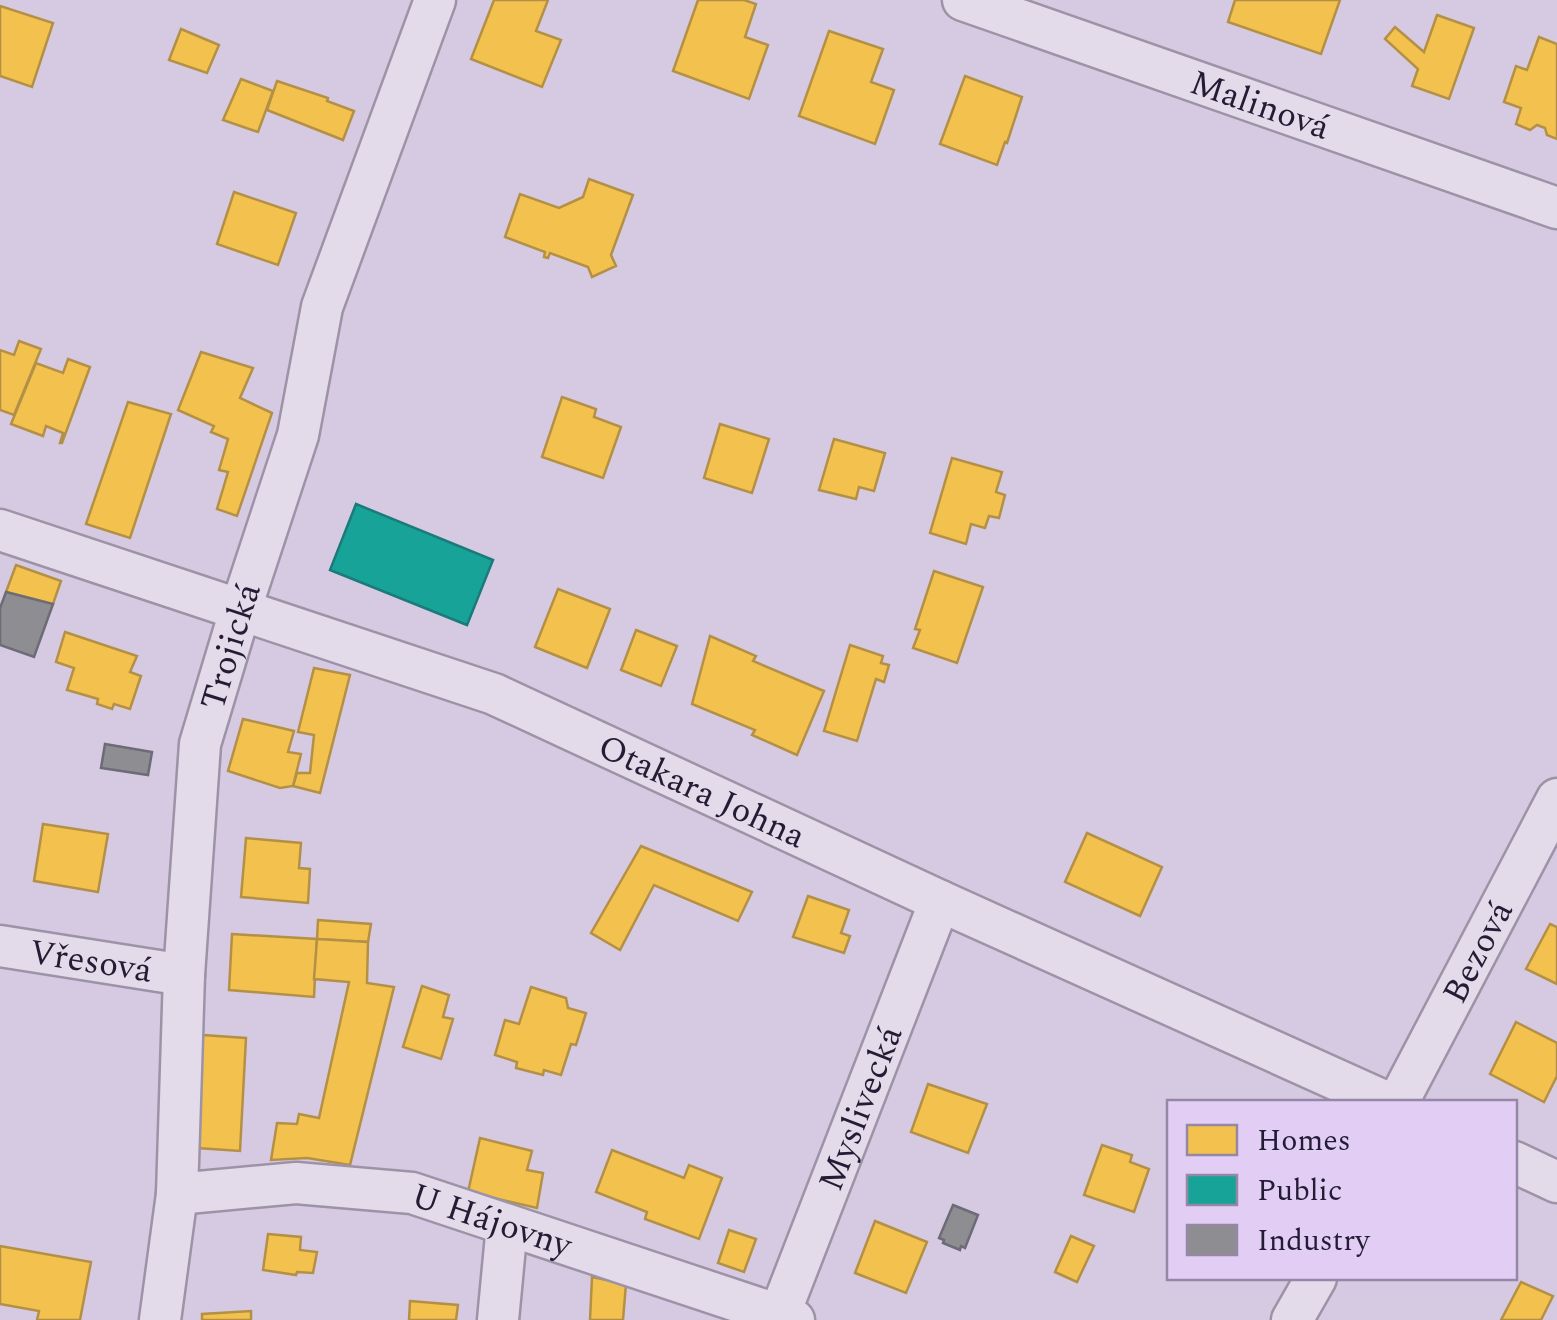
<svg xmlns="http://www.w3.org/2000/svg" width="1557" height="1320" font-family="Spectral,serif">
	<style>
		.homes { fill: #f2c14e; stroke: #b49046; stroke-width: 2.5 }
		.public { fill: #17a398; stroke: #1b7a7a; stroke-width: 2.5 }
		.industry { fill: #8d8d92; stroke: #6d6b76; stroke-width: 2.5 }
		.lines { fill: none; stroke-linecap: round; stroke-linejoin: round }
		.street-casing { stroke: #9c93a7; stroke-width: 45 }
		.street { stroke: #e3dbea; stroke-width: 40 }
		.labels { text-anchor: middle; stroke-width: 10; stroke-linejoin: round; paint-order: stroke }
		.street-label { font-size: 35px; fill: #231c34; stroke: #e2cef4 }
	</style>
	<rect width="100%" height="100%" fill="#d6cae2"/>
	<g class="homes">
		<polygon points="494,0 548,0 536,31 561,40 542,87 471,59"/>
		<polygon points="698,0 744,0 756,4 745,37 768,45 749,99 673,71"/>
		<polygon points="1235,0 1340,0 1321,54 1228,22"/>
		<polygon points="0,6 53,23 32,87 0,76"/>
		<polygon points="1437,15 1474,28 1449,99 1412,86 1418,69 1385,39 1395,27 1424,52"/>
		<polygon points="181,29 219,45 207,73 169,60"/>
		<polygon points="829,31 883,49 871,82 894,90 875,144 799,116"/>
		<polygon points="1539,37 1557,44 1557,139 1547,135 1545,128 1537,125 1530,130 1516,124 1521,108 1504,102 1516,66 1527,70"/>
		<polygon points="965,76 1022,97 1007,143 1005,142 997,165 940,144"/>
		<polygon points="241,79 273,91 258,132 223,120"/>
		<polygon points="277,81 328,98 327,101 354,111 343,140 267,110"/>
		<polygon points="589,179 633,195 611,255 616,266 592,277 588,267 550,253 548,258 544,257 545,252 505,237 520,194 559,208 583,197"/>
		<polygon points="234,192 296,213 278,265 217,244"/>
		<polygon points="19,341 41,349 14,415 0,410 0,350 14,355"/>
		<polygon points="201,352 253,368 240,398 272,413 237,516 217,509 228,472 219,470 228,439 211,432 214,426 178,410"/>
		<polygon points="68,359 90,367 62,443 60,443 63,433 46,426 43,436 11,424 36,363 63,373"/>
		<polygon points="562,397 596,409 594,417 621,427 603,478 542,457"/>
		<polygon points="128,402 171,414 130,538 86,524"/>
		<polygon points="720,424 769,439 752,493 704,478"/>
		<polygon points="834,439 885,453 874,491 859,487 856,499 819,490"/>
		<polygon points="952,458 1002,472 996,492 1005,495 999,518 989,516 985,528 971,524 966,544 930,533"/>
		<polygon points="16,565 61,581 53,604 6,592"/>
		<polygon points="934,571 983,587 957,663 913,648 920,630 915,629"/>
		<polygon points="558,589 610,609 587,668 535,647"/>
		<polygon points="636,630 677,646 661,686 621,670"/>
		<polygon points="65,632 137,656 130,672 141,676 130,709 114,704 112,709 97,704 98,699 67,690 74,668 56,662"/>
		<polygon points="710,636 756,656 753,661 824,691 797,755 752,735 755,730 692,704"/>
		<polygon points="850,645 883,656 881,663 889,665 884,682 876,679 857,741 824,731"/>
		<polygon points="314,668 350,675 320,793 293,786 297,773 310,773 314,735 298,732"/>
		<polygon points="243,719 294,731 288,752 301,754 293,786 280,788 228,771"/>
		<polygon points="43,824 108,834 98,892 34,881"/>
		<polygon points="1087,833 1162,867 1140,916 1065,882"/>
		<polygon points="246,838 301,843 299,868 310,869 308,903 241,897"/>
		<polygon points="641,846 752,892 738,921 654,885 620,950 591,933"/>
		<polygon points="808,896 849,910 841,933 850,936 844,953 793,937"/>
		<polygon points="318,920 371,924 368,942 317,939"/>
		<polygon points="1550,924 1557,927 1557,984 1526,969"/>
		<polygon points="232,934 317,939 314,997 229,990"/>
		<polygon points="317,939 368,942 367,983 394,987 350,1165 307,1158 271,1160 277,1123 297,1124 299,1114 319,1118 349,982 314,979"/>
		<polygon points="422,986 449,995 443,1017 453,1019 441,1059 403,1047"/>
		<polygon points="531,987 566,998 568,1008 586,1013 576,1045 571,1044 561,1075 544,1070 543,1075 516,1068 517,1062 495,1055 505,1020 519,1024"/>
		<polygon points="1516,1022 1557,1043 1557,1076 1544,1102 1490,1074"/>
		<polygon points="203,1035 246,1038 240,1151 197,1148"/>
		<polygon points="928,1084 987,1104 968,1153 911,1132"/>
		<polygon points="480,1138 532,1151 527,1170 543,1173 537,1208 468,1192"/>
		<polygon points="1102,1145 1132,1155 1130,1162 1149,1169 1134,1212 1084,1195"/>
		<polygon points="612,1150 684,1178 689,1165 722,1178 699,1239 645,1219 647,1212 596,1192"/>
		<polygon points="875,1221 927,1242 906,1293 855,1273"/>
		<polygon points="729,1230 756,1239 744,1272 718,1263"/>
		<polygon points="268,1234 301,1237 300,1250 317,1252 313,1273 297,1272 296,1275 263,1270"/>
		<polygon points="1071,1236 1094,1246 1077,1282 1055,1272"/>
		<polygon points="0,1246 91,1262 80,1320 37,1320 39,1311 0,1304"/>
		<polygon points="592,1277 626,1284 623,1320 590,1320"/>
		<polygon points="1521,1282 1553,1296 1541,1320 1501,1320"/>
		<polygon points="410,1301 458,1305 456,1320 409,1320"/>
		<polygon points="251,1311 251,1320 202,1320 202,1314"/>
	</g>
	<polygon class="public" points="356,504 493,560 467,625 330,570"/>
	<g class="industry">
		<polygon points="6,592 53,604 34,657 0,645 0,608"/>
		<polygon points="105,744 152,752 148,775 101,768"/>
		<polygon points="953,1205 978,1215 965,1248 961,1246 960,1250 943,1243 944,1240 939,1238"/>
	</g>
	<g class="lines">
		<g class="street-casing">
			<g id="street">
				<path id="s1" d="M 963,0 L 1557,208"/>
				<path id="s2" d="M 0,530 L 494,694 L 940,901 L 1386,1102"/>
				<path id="s3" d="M 0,946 L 184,975"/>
				<path id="s4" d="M 1398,1102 L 1557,799"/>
				<polyline points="1514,1162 1557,1182"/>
				<path id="s5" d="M 177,1194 L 296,1183 L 412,1193 L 794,1320"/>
				<path id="s6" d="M 780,1313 L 940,901"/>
				<path id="s7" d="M 160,1320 L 177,1194 L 184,975 L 200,744 L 240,611 L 298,435 L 322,307 L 435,0"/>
				<polyline points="498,1320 507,1225"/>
				<polyline points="1292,1320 1316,1278"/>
			</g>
		</g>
		<use href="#street" class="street"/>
	</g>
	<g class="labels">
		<g class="street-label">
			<text dy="12" stroke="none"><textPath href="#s1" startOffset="315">Malinová</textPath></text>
			<text dy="12" stroke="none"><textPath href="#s7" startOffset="680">Trojická</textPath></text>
			<text dy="12" stroke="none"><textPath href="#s2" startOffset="750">Otakara Johna</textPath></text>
			<text dy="12" stroke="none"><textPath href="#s4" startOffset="170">Bezová</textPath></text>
			<text dy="12" stroke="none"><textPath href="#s3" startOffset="92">Vřesová</textPath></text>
			<text dy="12" stroke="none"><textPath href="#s6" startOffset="220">Myslivecká</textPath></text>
			<text dy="12" stroke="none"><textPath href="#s5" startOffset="320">U Hájovny</textPath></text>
		</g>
	</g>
	<rect x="1167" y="1100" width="350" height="180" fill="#e2cef4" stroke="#9687a7" stroke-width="2.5"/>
	<rect x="1187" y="1125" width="50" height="30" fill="#f2c14e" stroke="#9687a7" stroke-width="2.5"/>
	<text x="1257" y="1150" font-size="30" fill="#231c34">Homes</text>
	<rect x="1187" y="1175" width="50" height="30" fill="#17a398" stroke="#9687a7" stroke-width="2.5"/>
	<text x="1257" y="1200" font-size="30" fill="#231c34">Public</text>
	<rect x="1187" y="1225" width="50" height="30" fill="#8d8d92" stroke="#9687a7" stroke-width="2.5"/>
	<text x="1257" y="1250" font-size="30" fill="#231c34">Industry</text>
</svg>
